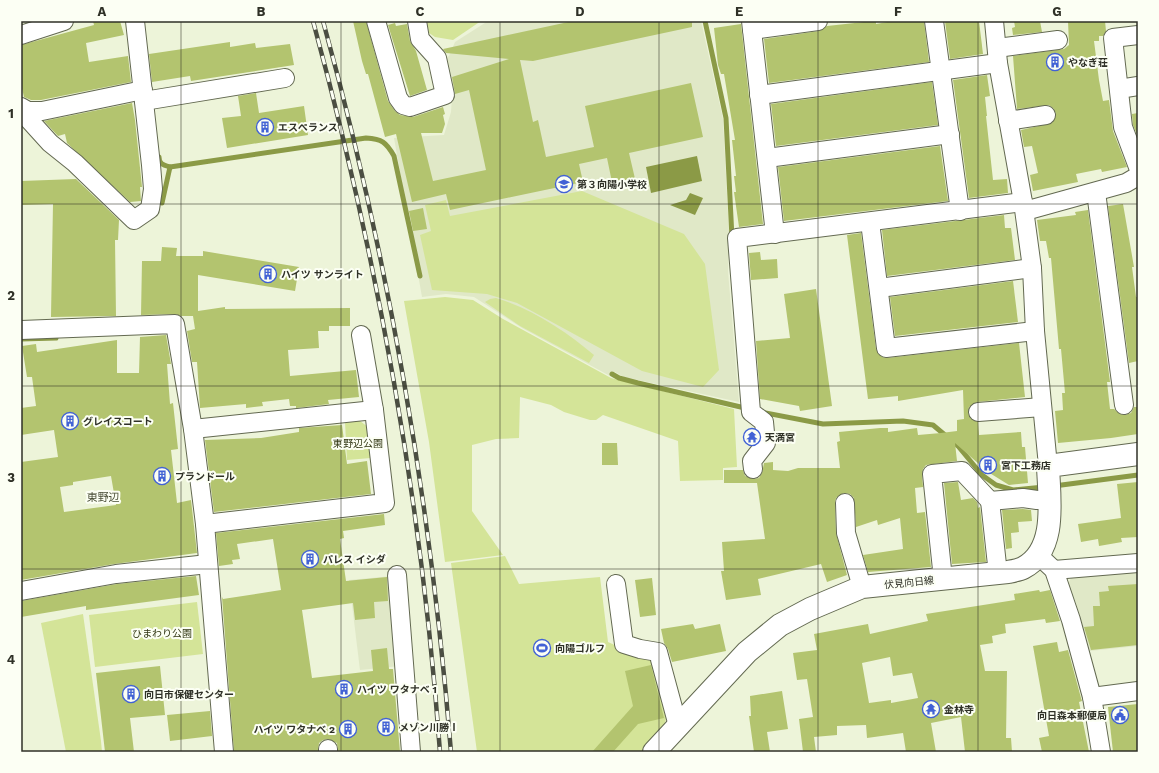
<svg xmlns="http://www.w3.org/2000/svg" width="1159" height="773" font-family="'Work Sans','Noto Sans JP',sans-serif">
	<style>
		.built { fill: #e0e8c7 }
		.green { fill: #d4e498 }
		.water { fill: #8b9a46 }
		.lines { fill: none; stroke-linecap: round; stroke-linejoin: round }
		.stream { stroke: #8b9a46; stroke-width: 5 }
		.building { fill: #b3c46f; fill-rule: evenodd }
		.street-casing { stroke: #636951; stroke-width: 20 }
		.secondary-casing { stroke: #636951; stroke-width: 24 }
		.street { stroke: #fff; stroke-width: 18 }
		.secondary { stroke: #fff; stroke-width: 22 }
		.rail-casing { stroke: #4b4e42; stroke-width: 4.5 }
		.rail { stroke: #fcfff4; stroke-width: 3; stroke-dasharray: 9; stroke-linecap: butt }
		.grid { fill: none; stroke: #2f3127; stroke-width: 1; stroke-opacity: 0.55 }
		.labels { text-anchor: middle; stroke-width: 4; stroke-linejoin: round; paint-order: stroke }
		.poi-label { font-size: 10px; font-weight: bold; fill: #2f3127; stroke: #fcfff4; text-anchor: start }
		.park-label { font-size: 10px; fill: #303612; stroke: #fcfff4 }
		.street-label { font-size: 10px; fill: #2f3127; stroke: #fcfff4 }
		.neighbourhood-label { font-size: 11px; fill: #484d36; stroke: #fcfff4 }
		.neatline { fill: none; stroke: #2f3127; stroke-width: 1.5 }
		.grid-label { font-size: 13px; text-anchor: middle; font-weight: bold; fill: #2f3127 }
	</style>
	<rect width="100%" height="100%" fill="#edf4d9"/>
	<g class="built">
		<polygon points="488,21 701,21 723,119 729,231 728,271 739,402 624,377 615,372 610,376 522,328 474,297 446,294 422,297 394,138 444,135 451,112 452,97 443,60 449,56 455,42"/>
		<polygon points="1138,569 1138,646 1090,651 1076,603 1068,584 1072,576"/>
		<polygon points="392,576 400,666 360,670 349,580"/>
	</g>
	<g class="green">
		<polygon points="427,21 481,21 453,40 435,37 429,33"/>
		<polygon points="582,191 684,234 705,264 719,370 703,387 642,371 517,303 487,294 432,290 420,235 431,231 425,205 446,200 450,216"/>
		<polygon points="445,297 473,300 503,319 611,378 734,409 737,467 723,468 723,480 680,481 678,441 603,415 596,420 590,420 564,412 551,405 520,397 519,438 496,439 472,445 472,511 503,555 445,562 429,442 404,301"/>
		<path d="M 496,298 C 531,308 567,332 594,355 L 589,363 L 520,326 L 485,302 L 490,299 Z"/>
		<polygon points="360,421 368,427 371,458 347,460 345,422"/>
		<polygon points="505,556 519,584 600,577 608,642 639,656 652,655 666,718 664,730 641,752 477,752 451,563"/>
		<polygon points="197,602 203,654 95,667 89,615"/>
		<polygon points="83,614 101,741 102,752 66,752 41,623"/>
	</g>
	<g class="water">
		<polygon points="697,156 702,181 651,193 646,167"/>
		<polygon points="690,193 703,198 695,215 670,205 686,200"/>
	</g>
	<g class="lines">
		<g class="stream">
			<polyline points="705,21 726,118 732,238"/>
			<path d="M 159,157 C 159,164 163,165 170,167 L 366,138 C 382,139 386,142 394,156 L 420,276"/>
			<polyline points="162,203 170,167"/>
			<polyline points="21,339 56,338"/>
			<polyline points="612,374 619,378 638,383 745,408"/>
			<polyline points="761,412 823,424 903,421 933,425 958,446 982,475 996,485 1013,490 1044,487"/>
			<polyline points="1054,486 1138,475"/>
		</g>
	</g>
	<g class="building">
		<polygon points="93,21 120,21 124,35 86,43 89,62 128,56 131,82 41,100 31,100 24,97 21,84 21,45 94,25"/>
		<polygon points="353,21 366,21 388,101 395,111 400,115 413,117 443,107 445,114 443,115 445,124 442,133 421,133 433,181 486,170 469,90 455,94 452,77 509,59 446,53 443,49 573,21 692,21 692,27 533,61 520,60 533,122 538,120 546,157 594,147 585,106 691,83 703,137 629,153 636,183 613,187 607,158 579,164 583,182 450,210 446,194 412,202 396,134 385,137 368,74 366,74 362,61"/>
		<polygon points="873,21 876,21 876,24 893,21 924,21 929,62 769,83 764,39 819,31 827,26"/>
		<polygon points="945,21 979,21 983,54 950,59"/>
		<polygon points="1014,21 1040,21 1042,32 1013,35 1012,28 1015,27"/>
		<polygon points="1068,21 1105,21 1106,31 1103,36 1099,36 1099,41 1094,41 1099,80 1103,101 1109,100 1113,131 1127,167 1102,172 1101,169 1076,174 1078,182 1033,191 1030,175 1038,173 1032,146 1024,147 1021,130 1052,123 1056,114 1054,109 1049,105 1017,109 1013,56 1064,49 1069,45"/>
		<polygon points="395,23 396,26 407,24 410,41 416,51 427,90 410,96 388,25"/>
		<polygon points="741,24 763,224 739,227 734,192 736,192 734,176 736,176 732,140 735,140 724,74 721,74 718,65 714,28"/>
		<polygon points="230,42 230,47 255,43 256,48 290,44 294,65 191,81 190,76 152,82 149,54"/>
		<polygon points="987,75 990,96 985,97 987,116 986,116 993,180 1007,179 1008,193 969,198 953,80"/>
		<polygon points="932,82 938,125 776,146 771,104"/>
		<polygon points="256,93 259,113 304,106 308,135 227,148 222,118 241,116 238,96"/>
		<polygon points="132,103 135,120 142,187 140,187 141,201 130,202 67,143 65,134 58,136 44,121"/>
		<polygon points="1138,113 1138,137 1133,125 1132,114"/>
		<polygon points="940,146 948,201 784,221 778,167"/>
		<polygon points="76,179 119,220 118,240 115,240 116,316 51,317 53,204 21,205 21,181"/>
		<polygon points="1123,204 1134,267 1132,267 1136,297 1138,297 1138,361 1129,363 1108,206"/>
		<polygon points="423,208 427,229 413,231 409,211"/>
		<polygon points="1088,210 1110,382 1107,382 1110,409 1114,409 1120,414 1125,415 1131,413 1134,407 1138,407 1138,434 1111,438 1058,443 1055,411 1063,410 1062,393 1065,393 1061,349 1059,349 1051,258 1049,258 1046,241 1040,241 1037,220 1076,215 1075,212"/>
		<polygon points="1004,215 1005,228 1011,228 1015,260 887,276 882,230"/>
		<polygon points="861,233 876,349 882,357 887,358 1019,343 1025,397 977,402 969,407 968,412 970,418 978,422 979,435 1021,432 1022,447 1025,447 1028,483 1009,485 988,472 955,443 957,461 926,465 923,469 922,475 923,487 915,488 917,513 925,512 931,567 868,572 863,555 903,549 900,518 878,525 877,520 856,527 854,498 850,494 844,493 836,498 835,503 836,533 847,575 827,582 821,564 758,579 761,595 726,600 721,571 724,571 722,542 765,539 757,483 724,483 724,470 743,470 745,476 754,479 759,478 762,473 764,463 773,462 773,470 788,471 798,468 840,468 837,442 840,441 839,432 880,428 888,428 888,432 917,428 918,435 941,433 957,431 957,420 964,419 963,390 898,401 898,396 868,399 847,235"/>
		<polygon points="162,247 177,248 176,256 203,256 203,251 299,267 295,291 198,275 198,311 225,307 225,309 350,308 350,326 329,326 329,331 318,331 319,348 288,350 290,376 356,370 359,397 328,400 329,404 296,408 296,406 290,406 289,399 262,402 263,406 246,408 246,404 200,408 197,362 192,362 187,331 195,329 193,316 181,316 175,314 141,315 142,261 161,261"/>
		<polygon points="760,252 761,260 777,259 778,278 751,280 749,253"/>
		<polygon points="1013,281 1018,322 895,336 890,297"/>
		<polygon points="816,289 832,406 800,411 799,406 760,399 756,341 790,338 784,294"/>
		<path d="M 166,335 L 171,364 L 167,364 L 170,404 L 173,403 L 178,449 L 171,450 L 177,503 L 191,500 L 197,553 L 114,564 L 21,580 L 21,462 L 58,457 L 54,430 L 21,435 L 21,408 L 36,406 L 32,377 L 27,377 L 22,346 L 36,344 L 37,352 L 117,340 L 117,373 L 139,373 L 140,337 ZM 111,476 L 116,505 L 64,512 L 60,487 L 73,485 L 73,482 Z"/>
		<polygon points="342,425 347,464 367,461 371,494 214,512 205,440 261,438 299,432 299,428"/>
		<polygon points="602,443 617,443 618,465 602,465"/>
		<polygon points="958,482 961,500 973,498 977,502 978,508 980,507 986,562 952,564 944,483"/>
		<polygon points="1138,482 1138,537 1121,538 1122,542 1099,546 1098,539 1081,542 1078,524 1121,518 1117,484"/>
		<polygon points="1023,509 1031,510 1032,521 1018,522 1019,532 1011,533 1012,548 1006,549 1002,510"/>
		<polygon points="384,514 385,525 343,531 344,538 340,539 346,581 387,577 388,601 374,602 375,618 355,620 353,603 302,610 312,678 373,671 371,650 387,648 389,669 393,669 400,752 338,752 337,743 328,739 323,740 319,743 318,752 234,752 222,597 223,599 281,590 273,539 237,544 240,559 232,560 233,564 219,566 216,533"/>
		<polygon points="196,576 199,595 86,610 86,606 21,617 21,601 117,584"/>
		<polygon points="652,578 656,615 640,617 635,580"/>
		<polygon points="1138,584 1138,645 1091,650 1084,627 1094,626 1093,606 1100,606 1099,592 1109,591 1108,586"/>
		<path d="M 1039,590 L 1040,592 L 1050,590 L 1060,621 L 1046,623 L 1045,619 L 1005,624 L 1006,633 L 992,636 L 993,643 L 980,645 L 985,671 L 1007,671 L 1006,738 L 1011,738 L 1012,752 L 965,752 L 961,717 L 931,723 L 936,752 L 906,752 L 903,733 L 867,738 L 866,725 L 837,726 L 837,735 L 814,737 L 816,752 L 803,752 L 799,719 L 813,717 L 807,679 L 797,680 L 793,653 L 817,650 L 814,634 L 868,624 L 870,634 L 928,621 L 926,614 L 1015,600 L 1014,594 ZM 890,657 L 893,676 L 912,673 L 918,698 L 891,703 L 891,700 L 869,703 L 862,663 Z"/>
		<polygon points="693,624 695,629 720,624 726,651 672,662 668,649 664,643 661,629"/>
		<polygon points="1057,642 1059,652 1068,650 1081,698 1082,701 1079,702 1089,752 1042,752 1039,738 1049,736 1033,646"/>
		<polygon points="651,665 664,718 638,724 613,752 592,752 633,706 625,671"/>
		<polygon points="160,666 165,715 130,718 134,752 105,752 96,673"/>
		<polygon points="782,691 788,729 767,732 770,752 754,752 749,716 751,716 750,696"/>
		<polygon points="1138,704 1138,752 1113,752 1108,707"/>
		<polygon points="210,711 212,736 170,741 167,715"/>
	</g>
	<g class="lines">
		<g class="street-casing">
			<g id="street">
				<polyline points="376,21 398,98 403,105 410,107 445,95 437,58 420,39 417,21"/>
				<polyline points="751,21 775,234"/>
				<polyline points="934,21 960,211"/>
				<polyline points="994,21 998,63 1023,202 1032,268 1035,331 1048,466"/>
				<polyline points="752,30 818,21"/>
				<polyline points="21,35 64,21"/>
				<polyline points="1138,35 1113,38 1123,127 1138,167"/>
				<polyline points="997,48 1058,40"/>
				<polyline points="1119,89 1138,86"/>
				<polyline points="759,95 998,63"/>
				<polyline points="144,101 285,78"/>
				<polyline points="21,107 28,111 42,111 143,90"/>
				<polyline points="21,111 50,143 75,163 134,220 150,209 153,189 151,165 135,21"/>
				<polyline points="1008,121 1046,115"/>
				<polyline points="767,158 950,134"/>
				<polyline points="1096,192 1124,405"/>
				<polyline points="1025,211 1126,183 1138,176"/>
				<polyline points="870,222 886,348 1035,331"/>
				<polyline points="879,288 1032,268"/>
				<polyline points="21,330 175,324 193,429 205,524 224,752"/>
				<polyline points="978,412 1042,407"/>
				<polyline points="193,429 374,410"/>
				<polyline points="753,469 752,461 766,443 764,422 751,412 737,238 1023,202"/>
				<polyline points="990,501 998,574"/>
				<polyline points="845,503 846,533 862,587"/>
				<polyline points="205,524 385,503 374,410 361,335"/>
				<polyline points="1038,555 1054,570 1071,620 1092,697 1101,752"/>
				<polyline points="1054,570 1138,563"/>
				<polyline points="397,575 411,752"/>
				<polyline points="943,579 932,474 962,471 990,501 1023,498 1037,500 1049,500"/>
				<polyline points="616,584 624,644 640,649 658,652 678,726"/>
				<polyline points="21,591 116,574 208,564"/>
				<polyline points="1092,697 1138,691"/>
				<polyline points="328,749 328,752"/>
			</g>
		</g>
		<g class="secondary-casing">
			<path id="secondary" d="M 654,752 L 747,652 L 780,625 L 810,609 L 862,587 L 1008,572 C 1013,571 1019,570 1023,568 C 1058,550 1049,498 1048,466 L 1138,454"/>
		</g>
		<use href="#street" class="street"/>
		<use href="#secondary" class="secondary"/>
		<g class="rail-casing">
			<g id="rail">
				<path d="M 313,21 C 378,260 422,505 440,752"/>
				<path d="M 323,21 C 389,260 431,505 451,752"/>
			</g>
		</g>
		<use href="#rail" class="rail"/>
	</g>
	<path class="grid" d="M 181,21 L 181,752M 341,21 L 341,752M 500,21 L 500,752M 659,21 L 659,752M 818,21 L 818,752M 978,21 L 978,752M 21,204 L 1138,204M 21,386 L 1138,386M 21,569 L 1138,569"/>
	<defs>
		<g id="building-ring" transform="scale(0.9)"><circle r="9.5" fill="#fcfff4" stroke="#4262d5" stroke-width="1.5"/><path d="M-4-6H4V6H1V3H-1V6H-4ZM-2.5-4.3h1.7v1.8h-1.7ZM.8-4.3h1.7v1.8H.8ZM-2.5-1h1.7V.8h-1.7ZM.8-1h1.7V.8H.8Z" fill="#4262d5"/></g>
		<g id="school-ring" transform="scale(0.9)"><circle r="9.5" fill="#fcfff4" stroke="#4262d5" stroke-width="1.5"/><path d="M0-5L7-2L0 1L-7-2ZM-4 1L0 2.5L4 1V4Q0 6-4 4Z" fill="#4262d5"/></g>
		<g id="temple-ring" transform="scale(0.9)"><circle r="9.5" fill="#fcfff4" stroke="#4262d5" stroke-width="1.5"/><path d="M0-6L5-2H3V0L6.5 2.5H4V6H1.5V3h-3V6H-4V2.5H-6.5L-3 0V-2H-5Z" fill="#4262d5"/></g>
		<g id="stadium-ring" transform="scale(0.9)"><circle r="9.5" fill="#fcfff4" stroke="#4262d5" stroke-width="1.5"/><path d="M0-5a6.5 5 0 1 0 0 10a6.5 5 0 1 0 0-10ZM-3.5-1.8h7v3.6h-7Z" fill="#4262d5"/></g>
		<g id="civic-ring" transform="scale(0.9)"><circle r="9.5" fill="#fcfff4" stroke="#4262d5" stroke-width="1.5"/><path d="M-.6-6.5H3V-4.5H.6V-3L4-1V1h2V6H-6V1h2V-1L-.6-3ZM-1.2 2.5V6h2.4V2.5Z" fill="#4262d5"/></g>
	</defs>
	<g fill-rule="evenodd">
		<use href="#building-ring" x="1055" y="62"/>
		<use href="#building-ring" x="265" y="127"/>
		<use href="#school-ring" x="564" y="184"/>
		<use href="#building-ring" x="268" y="274"/>
		<use href="#building-ring" x="70" y="421"/>
		<use href="#temple-ring" x="752" y="437"/>
		<use href="#building-ring" x="988" y="465"/>
		<use href="#building-ring" x="162" y="476"/>
		<use href="#building-ring" x="310" y="559"/>
		<use href="#stadium-ring" x="542" y="648"/>
		<use href="#building-ring" x="344" y="689"/>
		<use href="#building-ring" x="131" y="694"/>
		<use href="#temple-ring" x="931" y="709"/>
		<use href="#civic-ring" x="1120" y="715"/>
		<use href="#building-ring" x="386" y="727"/>
		<use href="#building-ring" x="348" y="729"/>
	</g>
	<g class="labels">
		<g class="poi-label">
			<text x="1068" y="66">やなぎ荘</text>
			<text x="278" y="131">エスぺランス</text>
			<text x="577" y="188">第３向陽小学校</text>
			<text x="281" y="278">ハイツ サンライト</text>
			<text x="83" y="425">グレイスコート</text>
			<text x="765" y="441">天満宮</text>
			<text x="1001" y="469">宮下工務店</text>
			<text x="175" y="480">プランドール</text>
			<text x="323" y="563">パレス イシダ</text>
			<text x="555" y="652">向陽ゴルフ</text>
			<text x="357" y="693">ハイツ ワタナベ 1</text>
			<text x="144" y="698">向日市保健センター</text>
			<text x="944" y="713">金林寺</text>
			<text x="1107" y="719" text-anchor="end">向日森本郵便局</text>
			<text x="399" y="731">メゾン川勝Ⅰ</text>
			<text x="335" y="733" text-anchor="end">ハイツ ワタナベ 2</text>
		</g>
		<g class="park-label">
			<text x="358" y="447">東野辺公園</text>
			<text x="162" y="637">ひまわり公園</text>
		</g>
		<g class="street-label">
			<text transform="translate(909 582) rotate(-6)" y="4">伏見向日線</text>
		</g>
		<g class="neighbourhood-label">
			<text x="103" y="501">東野辺</text>
		</g>
	</g>
	<rect width="1159" height="773" fill="none" stroke="#fcfff4" stroke-width="44"/>
	<rect x="22" y="22" width="1115" height="729" class="neatline"/>
	<g class="grid-label">
		<text x="102" y="16">A</text>
		<text x="261" y="16">B</text>
		<text x="420" y="16">C</text>
		<text x="580" y="16">D</text>
		<text x="739" y="16">E</text>
		<text x="898" y="16">F</text>
		<text x="1057" y="16">G</text>
		<text x="11" y="118">1</text>
		<text x="11" y="300">2</text>
		<text x="11" y="482">3</text>
		<text x="11" y="664">4</text>
	</g>
</svg>
